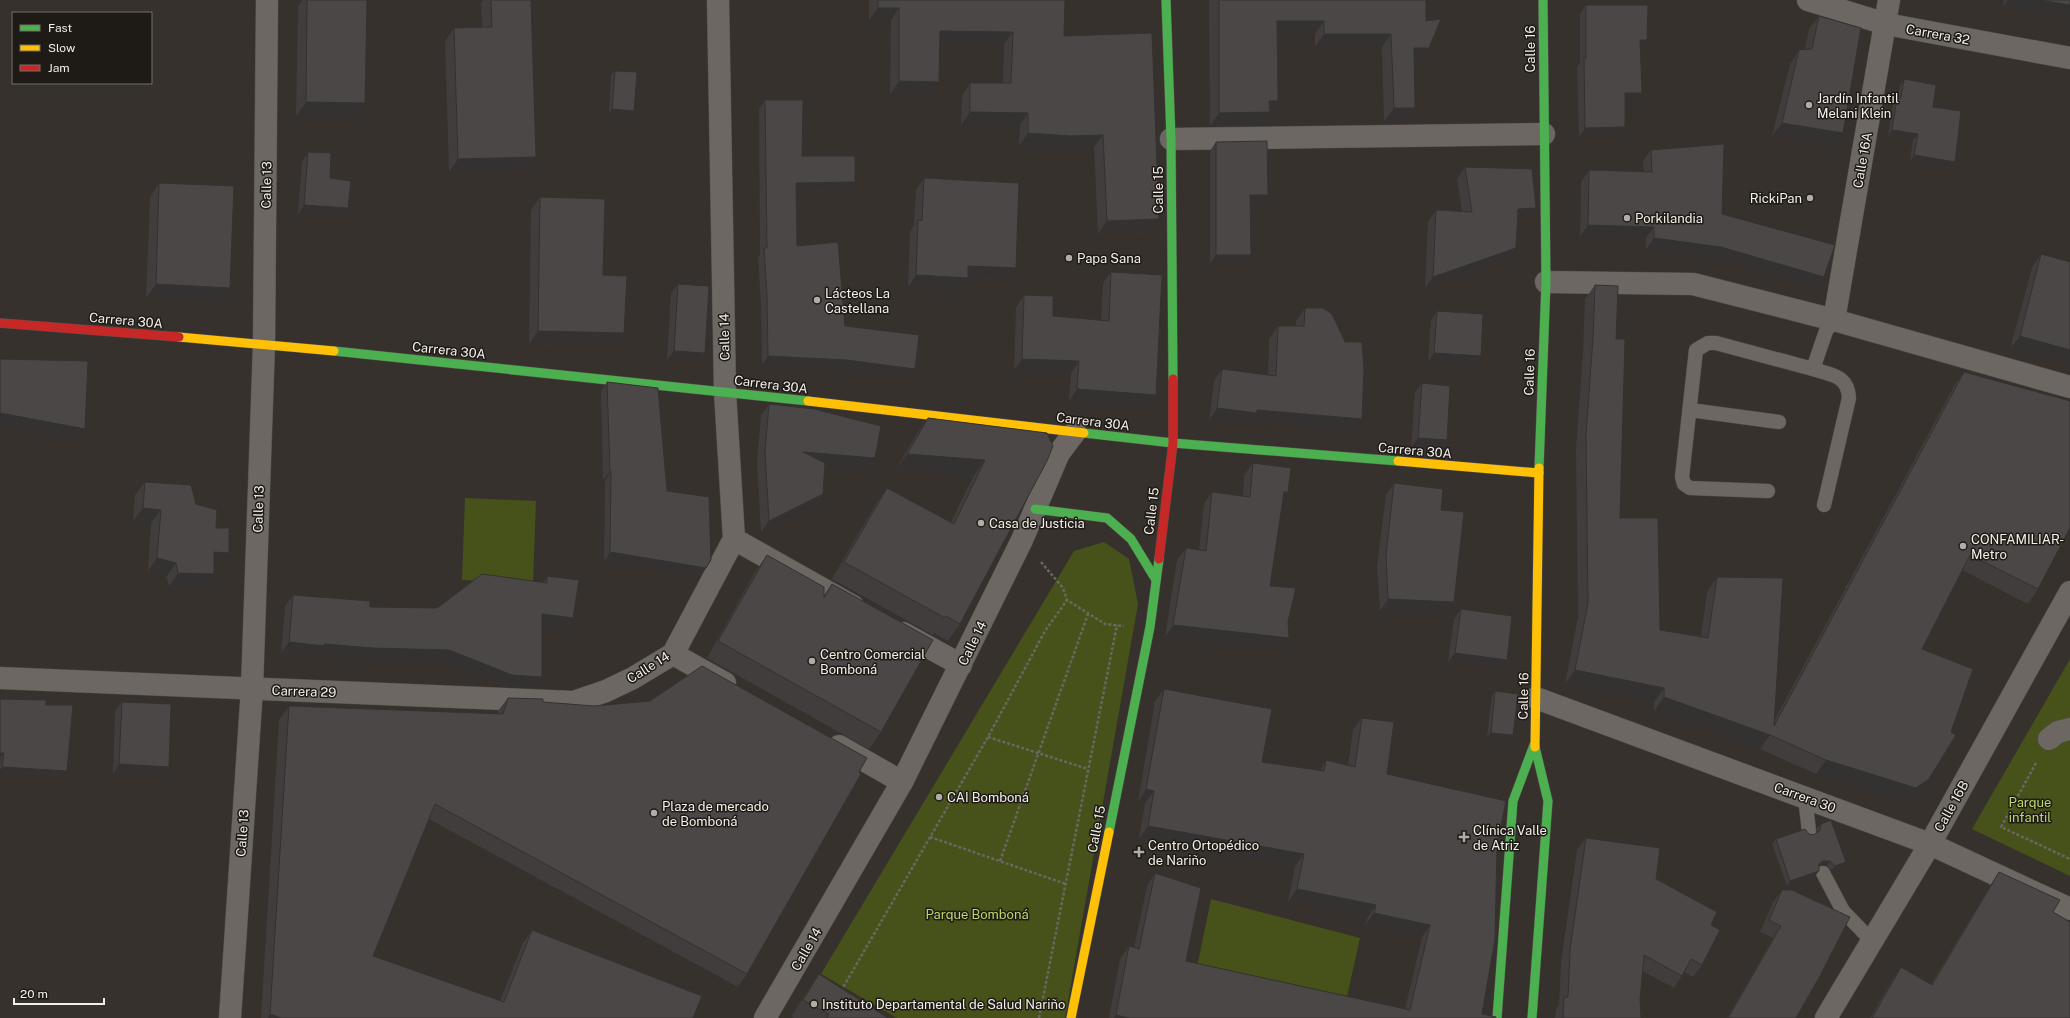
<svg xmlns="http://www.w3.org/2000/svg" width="2070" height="1018" font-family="'Public Sans',sans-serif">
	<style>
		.green { fill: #46521a }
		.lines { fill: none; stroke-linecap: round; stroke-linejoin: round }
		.lane-casing { stroke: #514c49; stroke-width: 15 }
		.street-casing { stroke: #514c49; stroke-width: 23 }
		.fast-casing { stroke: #514c49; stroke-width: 10 }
		.slow-casing { stroke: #514c49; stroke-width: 10 }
		.jam-casing { stroke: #514c49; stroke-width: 10 }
		.path { stroke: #6a6763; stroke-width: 2.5; stroke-dasharray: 3 2; stroke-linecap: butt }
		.lane { stroke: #6c6763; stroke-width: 14 }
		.street { stroke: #6c6763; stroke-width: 22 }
		.fast { stroke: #4caf50; stroke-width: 9 }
		.slow { stroke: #ffc107; stroke-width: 9 }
		.jam { stroke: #c62828; stroke-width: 9 }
		.wall { fill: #403d3c }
		.shaded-wall { fill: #343231 }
		.building { fill: #4b4746; stroke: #343231 }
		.poi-dot { fill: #b2aca7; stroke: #1e1a16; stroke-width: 1.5 }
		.labels { text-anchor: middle; stroke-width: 3; stroke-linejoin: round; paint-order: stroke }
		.street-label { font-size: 13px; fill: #f4eee9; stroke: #1e1a16 }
		.poi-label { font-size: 13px; fill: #f4eee9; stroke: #1e1a16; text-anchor: start }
		.park-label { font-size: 13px; fill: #bdd768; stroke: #1e1a16 }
	</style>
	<rect width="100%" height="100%" fill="#36312d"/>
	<g class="green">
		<polygon points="465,498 536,501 533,583 462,580"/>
		<polygon points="1104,542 1129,559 1138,604 1065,1018 897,1018 821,974 1074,551"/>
		<polygon points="2070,659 2070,876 1972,829"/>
		<polygon points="1211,899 1360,938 1344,1010 1195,977"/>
	</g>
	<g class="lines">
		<g class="lane-casing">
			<g id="lane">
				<polyline points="1690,410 1779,422"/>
				<polyline points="1768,491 1690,488 1684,484 1682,477 1696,350 1708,343 1716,343 1813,369"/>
				<path d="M 1824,505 L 1849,398 C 1848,375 1831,375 1813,369 L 1826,331 L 1834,320"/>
				<polyline points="1805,798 1809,831"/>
				<polyline points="1823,873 1843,911 1872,941"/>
			</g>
		</g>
		<g class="street-casing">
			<g id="street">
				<polyline points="1808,0 1886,24 2070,58"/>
				<polyline points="1171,139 1544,134"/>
				<polyline points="1546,282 1693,284 1834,320 2070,387"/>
				<polyline points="1834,320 1889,0"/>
				<polyline points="734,539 853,606"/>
				<polyline points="903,633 961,665"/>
				<polyline points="673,654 725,683"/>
				<polyline points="0,678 574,702 606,691 633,678 673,654 734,539 725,392 718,0"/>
				<polyline points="1536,698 1930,844 2070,909"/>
				<polyline points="2049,739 2058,732 2070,729"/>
				<polyline points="839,746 902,782"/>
				<polyline points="230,1018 252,688 264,344 267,0"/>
				<polyline points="765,1018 902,782 1022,540 1059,453 1075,432"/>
				<polyline points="1826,1018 1930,844 2070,592"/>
			</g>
		</g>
		<g class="fast-casing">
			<g id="fast">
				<polyline points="1166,0 1171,139 1173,379"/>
				<polyline points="334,351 808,401"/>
				<polyline points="1084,433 1173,443 1398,461"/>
				<polyline points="1539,468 1546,282 1543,0"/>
				<polyline points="1035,509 1107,518 1131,539 1156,580"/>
				<polyline points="1109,832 1150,627 1159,559"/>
				<polyline points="1497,1018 1513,801 1534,745"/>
				<polyline points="1532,1018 1548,801 1535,747"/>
			</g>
		</g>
		<g class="slow-casing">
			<g id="slow">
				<polyline points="179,337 334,351"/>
				<polyline points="808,401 1084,433"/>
				<polyline points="1398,461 1539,473"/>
				<polyline points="1535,747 1539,468"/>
				<polyline points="1071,1018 1109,832"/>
			</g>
		</g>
		<g class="jam-casing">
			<g id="jam">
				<polyline points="0,323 179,337"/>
				<polyline points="1159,559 1173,443 1173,379"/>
			</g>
		</g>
		<g class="path">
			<polyline points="1041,562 1063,588 1067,600 1105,624 1124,626"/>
			<polyline points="988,737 1088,769"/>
			<polyline points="2036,763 2001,827 2070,859"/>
			<polyline points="930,837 1066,884"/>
			<polyline points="1000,861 1088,614"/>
			<polyline points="841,991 988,737 1045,631 1067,600"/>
			<polyline points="1039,1018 1117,625"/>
		</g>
		<use href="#lane" class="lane"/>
		<use href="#street" class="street"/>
		<use href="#fast" class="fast"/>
		<use href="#slow" class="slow"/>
		<use href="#jam" class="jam"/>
	</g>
	<g class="wall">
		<polygon points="302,0 367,0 356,117 296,116 298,6"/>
		<polygon points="483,0 531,0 527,170 449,172 445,41 454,28 482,27 481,3"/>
		<polygon points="869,0 1065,0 1064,36 1159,219 1150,232 1098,234 1094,147 1061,148 1019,146 1020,125 961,125 962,96 970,83 1003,83 1004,44 940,44 931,94 890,94 891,20 869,20"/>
		<polygon points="1209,0 1426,0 1420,61 1414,61 1415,108 1406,121 1384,121 1382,47 1315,47 1315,34 1277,34 1278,101 1261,125 1210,126"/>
		<polygon points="2004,0 2070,0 2003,7"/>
		<polygon points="1586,5 1647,40 1640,49 1642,93 1635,102 1625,102 1619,137 1579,137 1577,67 1580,63 1580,14"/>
		<polygon points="1819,16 1834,147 1772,136 1790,64 1799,50 1805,50 1809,29"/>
		<polygon points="615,71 634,111 631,116 609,114 611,75"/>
		<polygon points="1904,79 1933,107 1955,162 1951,168 1910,161 1913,140 1888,136 1893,104 1897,98 1898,98 1900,85"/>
		<polygon points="765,100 802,156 855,182 849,191 796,192 797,246 845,326 915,369 908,378 840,369 762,365 761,305 758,258 760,254 759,109"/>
		<polygon points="1216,142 1268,195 1262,204 1250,204 1251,255 1244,264 1210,264 1210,151"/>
		<polygon points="1651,150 1722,214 1824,277 1816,288 1713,259 1646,250 1646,238 1580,237 1581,182 1589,170 1644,172 1643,161"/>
		<polygon points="308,152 330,178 342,217 298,214 302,162"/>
		<polygon points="1465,167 1528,219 1518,220 1516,248 1508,260 1425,288 1428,222 1436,210 1462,212 1457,179"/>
		<polygon points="924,178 1008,280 968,279 960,290 908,287 910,232 914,225 916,190"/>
		<polygon points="159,183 221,301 146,298 150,197"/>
		<polygon points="540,197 603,275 624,333 615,346 529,344 531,210"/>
		<polygon points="2041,254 2070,366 2010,349 2032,268"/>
		<polygon points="1111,272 1156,395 1148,407 1069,401 1071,373 1014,370 1016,307 1024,295 1053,316 1101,320 1103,283"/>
		<polygon points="678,284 705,353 699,362 667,360 671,294"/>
		<polygon points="1595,285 1616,339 1620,518 1660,630 1701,636 1707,592 1717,577 1774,721 1954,386 1964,372 2038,589 2028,604 1962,570 1922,649 1929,779 1919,793 1906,803 1816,774 1760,749 1654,711 1654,702 1565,684 1578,617 1576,449 1583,352 1585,299"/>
		<polygon points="1305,308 1353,431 1250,422 1248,426 1209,421 1214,381 1222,369 1268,375 1269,339 1278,326 1296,326 1296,321"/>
		<polygon points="1437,311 1474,366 1428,362 1431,320"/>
		<polygon points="607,382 667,491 699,577 604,562 605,481 603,480 601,392"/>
		<polygon points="1422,383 1447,440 1440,449 1411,447 1415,392"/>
		<polygon points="769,404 875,458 867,469 824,465 823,494 816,505 761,532 757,463 761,415"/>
		<polygon points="928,418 1047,433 960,624 948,641 934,633 933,635 832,579 875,505 887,488 951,522 973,477 895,471 916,435"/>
		<polygon points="1253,463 1288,492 1283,499 1270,586 1288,621 1289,638 1281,650 1165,637 1177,560 1186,548 1199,550 1204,504 1212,492 1243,496 1244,475"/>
		<polygon points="145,482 196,504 216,528 219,566 214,566 214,574 205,588 169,586 166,577 148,571 151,523 133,521 135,495"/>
		<polygon points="1394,483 1445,614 1380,611 1377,567 1386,495"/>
		<polygon points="767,555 824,595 832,584 881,732 869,749 707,658 755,572"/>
		<polygon points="547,576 566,629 542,626 534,688 504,687 441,661 365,659 317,655 316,657 281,653 285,606 293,595 370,607 437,608 543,583"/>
		<polygon points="1461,609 1507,660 1500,669 1448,662 1454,619"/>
		<polygon points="1164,689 1262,762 1320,770 1326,760 1348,765 1353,730 1362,718 1387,774 1497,845 1482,1014 1496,1018 1109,1018 1120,959 1129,946 1134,948 1147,886 1155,873 1186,961 1405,1009 1422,937 1365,925 1367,918 1288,902 1295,866 1139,839 1145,803 1138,802 1155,701"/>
		<polygon points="1495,691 1510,740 1487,737 1492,696"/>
		<polygon points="508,698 543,702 747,974 738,987 429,819 373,956 500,1001 523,943 532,930 693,1018 261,1018 279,720 289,706 498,714 498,711"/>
		<polygon points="122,702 163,776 113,774 115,711"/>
		<polygon points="46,705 64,775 0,772 0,763 1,757 0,757"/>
		<polygon points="1821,824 1846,862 1843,867 1831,870 1827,866 1819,865 1815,876 1787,886 1772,844 1776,839 1809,834 1814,835 1817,832 1817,828"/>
		<polygon points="1586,838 1656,879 1711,925 1702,965 1693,977 1684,972 1674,988 1642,971 1640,999 1641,1018 1555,1018 1556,1009 1559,1005 1561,962 1577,850"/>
		<polygon points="1999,872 2053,912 2070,1018 1870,1018 1892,980 1901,967 1931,984 1990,886"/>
		<polygon points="1782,890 1796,1018 1727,1018 1773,938 1760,932 1773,902"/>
		<polygon points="819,974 888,1018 794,1018 791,1017 808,990"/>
	</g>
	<g class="shaded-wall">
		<polygon points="2008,0 2039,0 2070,5 2070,18 2003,7"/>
		<polygon points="878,8 899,8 891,20 869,20"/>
		<polygon points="1277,21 1324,21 1315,34 1268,34"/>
		<polygon points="940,31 1013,32 1004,44 931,44"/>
		<polygon points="1324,34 1391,34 1382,47 1315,47"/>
		<polygon points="1640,40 1647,40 1641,49 1634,49"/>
		<polygon points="1414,48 1429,48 1420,61 1405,60"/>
		<polygon points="899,81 939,82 931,94 890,94"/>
		<polygon points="1625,93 1642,93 1635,102 1618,103"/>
		<polygon points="1269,101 1278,101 1261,125 1210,126 1219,113"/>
		<polygon points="306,102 365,103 356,117 296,116"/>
		<polygon points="1394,108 1415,108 1406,121 1384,121"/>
		<polygon points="612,109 634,111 631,116 609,114"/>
		<polygon points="970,112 1028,113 1020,125 961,125"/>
		<polygon points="1782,123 1843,133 1834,147 1772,136"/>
		<polygon points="1625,127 1619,137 1579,137 1585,128"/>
		<polygon points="1892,130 1918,134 1913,140 1888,136"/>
		<polygon points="1028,133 1103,135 1094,147 1061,148 1019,146"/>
		<polygon points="1914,155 1955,162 1951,168 1910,161"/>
		<polygon points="536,157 527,170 449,172 458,159"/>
		<polygon points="855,182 849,191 790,192 796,183"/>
		<polygon points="1250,195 1268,195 1262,204 1243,204"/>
		<polygon points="304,205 348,208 342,217 298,214"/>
		<polygon points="1536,208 1528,219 1510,221 1518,209"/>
		<polygon points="1159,219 1150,232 1098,234 1107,221"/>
		<polygon points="1588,225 1654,227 1646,238 1580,237"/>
		<polygon points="1654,238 1721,247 1824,277 1816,288 1713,259 1646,250"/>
		<polygon points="1516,248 1508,260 1425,288 1433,277"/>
		<polygon points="1216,255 1251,255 1244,264 1210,264"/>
		<polygon points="968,266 1016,268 1008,280 968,279 960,290 908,287 916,275"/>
		<polygon points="156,284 230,288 221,301 146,298"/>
		<polygon points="538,331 624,333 615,346 529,344"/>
		<polygon points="2020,336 2070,350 2070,366 2010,349"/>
		<polygon points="674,351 705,353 699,362 667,360"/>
		<polygon points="1434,353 1481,356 1474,366 1428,362"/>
		<polygon points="768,356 846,360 915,369 908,378 840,369 762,365"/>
		<polygon points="1022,359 1079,361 1071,373 1014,370"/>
		<polygon points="1077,389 1156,395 1148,407 1069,401"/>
		<polygon points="1217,408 1257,410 1362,419 1353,431 1250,422 1248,426 1209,421"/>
		<polygon points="0,413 85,429 78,440 0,426"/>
		<polygon points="1418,438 1447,440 1440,449 1411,447"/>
		<polygon points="803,452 875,458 867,469 796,463"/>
		<polygon points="907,454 985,460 973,477 895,471"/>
		<polygon points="610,471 611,471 605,481 603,480"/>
		<polygon points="1284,492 1288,492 1279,504"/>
		<polygon points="823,494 816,505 761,532 769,521"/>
		<polygon points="143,508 161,510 151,523 133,521"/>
		<polygon points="214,552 229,553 219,566 205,565"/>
		<polygon points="610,552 706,568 699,577 604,562"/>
		<polygon points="157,558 176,563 166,577 148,571"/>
		<polygon points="178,573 214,574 205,588 169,586"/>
		<polygon points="1388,599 1454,602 1445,614 1380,611"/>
		<polygon points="542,614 573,618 566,629 534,625"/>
		<polygon points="1173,625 1289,638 1281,650 1165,637"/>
		<polygon points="289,642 449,650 542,677 534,688 504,687 441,661 365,659 317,655 316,657 281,653"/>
		<polygon points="1455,653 1507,660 1500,669 1448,662"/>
		<polygon points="1575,670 1664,688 1654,702 1565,684"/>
		<polygon points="1664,697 1770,735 1760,749 1654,711"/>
		<polygon points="1491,733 1513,735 1510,740 1487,737"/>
		<polygon points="0,753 4,753 1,757 0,757"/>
		<polygon points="1826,760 1929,779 1919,793 1906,803 1816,774"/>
		<polygon points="119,764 169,767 163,776 113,774"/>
		<polygon points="2,767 67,771 64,775 0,772 0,770"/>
		<polygon points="1146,789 1154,791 1145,803 1138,802"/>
		<polygon points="1148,826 1304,854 1295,866 1139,839"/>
		<polygon points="1823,861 1830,861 1827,866 1819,865 1816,869 1819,864"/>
		<polygon points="1846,862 1843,867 1831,870 1835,866"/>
		<polygon points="1819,871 1815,876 1787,886 1790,881"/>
		<polygon points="1297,889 1376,905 1367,918 1288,902"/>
		<polygon points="1374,913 1430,925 1422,937 1365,925"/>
		<polygon points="270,1014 281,1018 268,1018"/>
		<polygon points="1116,1015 1129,1018 1114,1018"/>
	</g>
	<g class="building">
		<polygon points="307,0 367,0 365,103 306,102"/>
		<polygon points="491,0 531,0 536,157 458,159 454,28 492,27"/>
		<polygon points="878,0 1065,0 1064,36 1152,33 1159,219 1107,221 1103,135 1070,136 1028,133 1028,113 970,112 970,83 1011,83 1013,32 940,31 939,82 899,81 899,8 878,8"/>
		<polygon points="1219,0 1426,0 1426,21 1441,19 1429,48 1414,48 1415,108 1394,108 1391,34 1324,34 1324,21 1277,21 1278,101 1269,101 1270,112 1219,113"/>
		<polygon points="2039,0 2070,0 2070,5"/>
		<polygon points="1586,5 1648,5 1647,40 1640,40 1642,93 1625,93 1625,127 1585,128 1584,58 1586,58"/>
		<polygon points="1819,16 1861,28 1843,133 1782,123 1799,50 1812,49"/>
		<polygon points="615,71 637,72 634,111 612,109"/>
		<polygon points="1904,79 1936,85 1933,107 1961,111 1955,162 1914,155 1918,134 1892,130 1897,98 1901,98"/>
		<polygon points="765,100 803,100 802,156 855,156 855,182 796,183 797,246 838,242 845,326 919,335 915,369 846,360 768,356 767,296 764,248 767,248"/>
		<polygon points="1267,141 1268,195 1250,195 1251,255 1216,255 1216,142"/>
		<polygon points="1724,144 1722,214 1835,245 1824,277 1721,247 1654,238 1654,227 1588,225 1589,170 1652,172 1651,150"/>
		<polygon points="308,152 331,153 330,178 351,181 348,208 304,205"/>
		<polygon points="1465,167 1532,169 1536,208 1518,209 1516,248 1433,277 1436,210 1472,212"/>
		<polygon points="924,178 1019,183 1016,268 968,266 968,278 916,275 918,220 922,221"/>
		<polygon points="159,183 234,186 230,288 156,284"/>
		<polygon points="540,197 605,199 603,275 627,276 624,333 538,331"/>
		<polygon points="2041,254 2070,262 2070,350 2020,336"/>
		<polygon points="1111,272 1162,275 1156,395 1077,389 1079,361 1022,359 1024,295 1053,296 1053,316 1109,321"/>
		<polygon points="678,284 709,286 705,353 674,351"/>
		<polygon points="1595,285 1618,286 1616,339 1625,339 1620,518 1658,518 1660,630 1708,638 1717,577 1783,578 1774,726 1964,372 2070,401 2070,528 2038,589 1970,555 1922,649 1973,669 1951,732 1956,735 1929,779 1916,788 1826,760 1770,735 1664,697 1664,688 1575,670 1588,603 1586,435 1593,338"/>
		<polygon points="1305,308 1323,308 1332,314 1345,342 1362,342 1364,369 1362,419 1257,410 1257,413 1217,408 1222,369 1276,376 1278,326 1304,326"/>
		<polygon points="1437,311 1483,314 1481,356 1434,353"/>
		<polygon points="0,359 88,361 85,429 0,413"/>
		<polygon points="607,382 658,388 667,491 709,497 711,560 706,568 610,552 611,471 610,471"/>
		<polygon points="1422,383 1450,386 1447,440 1418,438"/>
		<polygon points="769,404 814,409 881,426 875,458 803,452 825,463 823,494 769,521 765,452"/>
		<polygon points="928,418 1047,433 1053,446 1047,461 960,624 946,616 945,618 844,562 887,488 954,524 985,460 907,454"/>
		<polygon points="1253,463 1291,468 1288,492 1284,492 1270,586 1296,588 1288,621 1289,638 1173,625 1186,548 1206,551 1212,492 1250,497"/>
		<polygon points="145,482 191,485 196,504 217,510 216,528 229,528 229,553 214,552 214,574 178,573 176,563 157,558 161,510 143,508"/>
		<polygon points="1394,483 1443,489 1441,510 1464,512 1454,602 1388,599 1386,555"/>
		<polygon points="767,555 824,587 824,598 832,584 933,640 881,732 718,641"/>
		<polygon points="482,574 547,583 547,576 579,580 573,618 542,614 542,677 512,675 449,650 373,648 324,644 324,646 289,642 293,595 370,601 370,607 437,608"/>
		<polygon points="1461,609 1512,616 1507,660 1455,653"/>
		<polygon points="702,666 867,758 859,772 861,774 747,974 435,804 373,956 504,1002 532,930 702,996 693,1018 281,1018 270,1014 289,706 503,714 508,698 543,699 543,702 594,706 650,701"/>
		<polygon points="1164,689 1272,709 1262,762 1324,771 1326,760 1355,767 1362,718 1394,722 1387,774 1506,801 1497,845 1495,939 1482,1014 1496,1017 1496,1018 1129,1018 1116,1015 1129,946 1139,949 1155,873 1201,888 1186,961 1410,1010 1430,925 1374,913 1376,905 1297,889 1304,854 1148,826 1154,791 1146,789"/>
		<polygon points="1495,691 1518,694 1513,735 1491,733"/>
		<polygon points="0,699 46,700 46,705 73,705 67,771 2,767 4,753 0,753"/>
		<polygon points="122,702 171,704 169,767 119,764"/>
		<polygon points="1831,820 1846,862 1835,866 1830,861 1823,861 1819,864 1819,871 1790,881 1776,839 1805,829 1809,834 1814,835 1820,830 1821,824"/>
		<polygon points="1586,838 1660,848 1656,879 1717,912 1711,925 1720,930 1702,965 1691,959 1682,976 1644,955 1640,999 1641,1018 1563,1018 1564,997 1568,997 1570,950"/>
		<polygon points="1999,872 2060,900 2053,912 2070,922 2070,1018 1872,1018 1901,967 1932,985"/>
		<polygon points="1782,890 1792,890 1850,917 1820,976 1796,1018 1728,1018 1781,926 1769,920"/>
		<polygon points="819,974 888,1018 827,1018 829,1014 803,1000"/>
	</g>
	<g class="poi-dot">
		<circle cx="1809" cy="105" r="4"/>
		<circle cx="1810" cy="198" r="4"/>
		<circle cx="1627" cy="218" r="4"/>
		<circle cx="1069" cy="258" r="4"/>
		<circle cx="817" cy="300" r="4"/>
		<circle cx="981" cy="523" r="4"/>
		<circle cx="1963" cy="546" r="4"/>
		<circle cx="812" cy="661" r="4"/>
		<circle cx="939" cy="797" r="4"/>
		<circle cx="654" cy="813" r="4"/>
		<path d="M1462 831h4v4h4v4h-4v4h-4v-4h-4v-4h4z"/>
		<path d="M1137 846h4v4h4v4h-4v4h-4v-4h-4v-4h4z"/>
		<circle cx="814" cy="1004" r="4"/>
	</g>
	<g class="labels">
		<g class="street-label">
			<text transform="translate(1938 34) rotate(10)" y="5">Carrera 32</text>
			<text transform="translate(1530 49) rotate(-90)" y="5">Calle 16</text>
			<text transform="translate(1862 160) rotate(-80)" y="5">Calle 16A</text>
			<text transform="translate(266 185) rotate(-89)" y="5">Calle 13</text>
			<text transform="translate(1158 190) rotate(-90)" y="5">Calle 15</text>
			<text transform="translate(126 320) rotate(5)" y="5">Carrera 30A</text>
			<text transform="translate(724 337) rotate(-91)" y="5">Calle 14</text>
			<text transform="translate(449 350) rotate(6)" y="5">Carrera 30A</text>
			<text transform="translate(1529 372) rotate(-88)" y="5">Calle 16</text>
			<text transform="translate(771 384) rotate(7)" y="5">Carrera 30A</text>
			<text transform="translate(1093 421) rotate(7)" y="5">Carrera 30A</text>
			<text transform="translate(1415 450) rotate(5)" y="5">Carrera 30A</text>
			<text transform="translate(258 509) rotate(-88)" y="5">Calle 13</text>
			<text transform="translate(1151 511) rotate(-83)" y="5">Calle 15</text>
			<text transform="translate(972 643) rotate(-64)" y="5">Calle 14</text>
			<text transform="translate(648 667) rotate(-32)" y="5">Calle 14</text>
			<text transform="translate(304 691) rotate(2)" y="5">Carrera 29</text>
			<text transform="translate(1523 696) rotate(-89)" y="5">Calle 16</text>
			<text transform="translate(1805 797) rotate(20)" y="5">Carrera 30</text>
			<text transform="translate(1951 806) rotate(-61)" y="5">Calle 16B</text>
			<text transform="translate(1096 829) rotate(-79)" y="5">Calle 15</text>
			<text transform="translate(242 833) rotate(-86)" y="5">Calle 13</text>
			<text transform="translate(806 949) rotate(-60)" y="5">Calle 14</text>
		</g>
		<g class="poi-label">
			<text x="1817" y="103">Jardín Infantil<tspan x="1817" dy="15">Melani Klein</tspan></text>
			<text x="1802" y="203" text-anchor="end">RickiPan</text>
			<text x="1635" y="223">Porkilandia</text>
			<text x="1077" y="263">Papa Sana</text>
			<text x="825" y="298">Lácteos La<tspan x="825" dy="15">Castellana</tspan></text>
			<text x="989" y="528">Casa de Justicia</text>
			<text x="1971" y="544">CONFAMILIAR-<tspan x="1971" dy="15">Metro</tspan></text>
			<text x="820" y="659">Centro Comercial<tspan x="820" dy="15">Bomboná</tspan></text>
			<text x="947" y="802">CAI Bomboná</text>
			<text x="662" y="811">Plaza de mercado<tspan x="662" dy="15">de Bomboná</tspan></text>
			<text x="1473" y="835">Clínica Valle<tspan x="1473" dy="15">de Atriz</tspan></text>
			<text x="1148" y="850">Centro Ortopédico<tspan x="1148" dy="15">de Nariño</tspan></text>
			<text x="822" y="1009">Instituto Departamental de Salud Nariño</text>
		</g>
		<g class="park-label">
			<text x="2030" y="807">Parque<tspan x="2030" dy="15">infantil</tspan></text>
			<text x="977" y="919">Parque Bomboná</text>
		</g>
	</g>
	<rect x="12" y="12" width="140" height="72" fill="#1e1a16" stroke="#746f6a"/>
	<rect x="20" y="25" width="20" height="6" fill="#4caf50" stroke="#746f6a"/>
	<text x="48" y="32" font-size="12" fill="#f4eee9">Fast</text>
	<rect x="20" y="45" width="20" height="6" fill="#ffc107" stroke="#746f6a"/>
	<text x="48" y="52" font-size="12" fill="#f4eee9">Slow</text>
	<rect x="20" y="65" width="20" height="6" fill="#c62828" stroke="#746f6a"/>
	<text x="48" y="72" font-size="12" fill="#f4eee9">Jam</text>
	<path d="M14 998v6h90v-6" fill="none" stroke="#f4eee9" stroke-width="2"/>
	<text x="20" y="998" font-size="12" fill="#f4eee9" stroke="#1e1a16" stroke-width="3" paint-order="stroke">20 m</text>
</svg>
